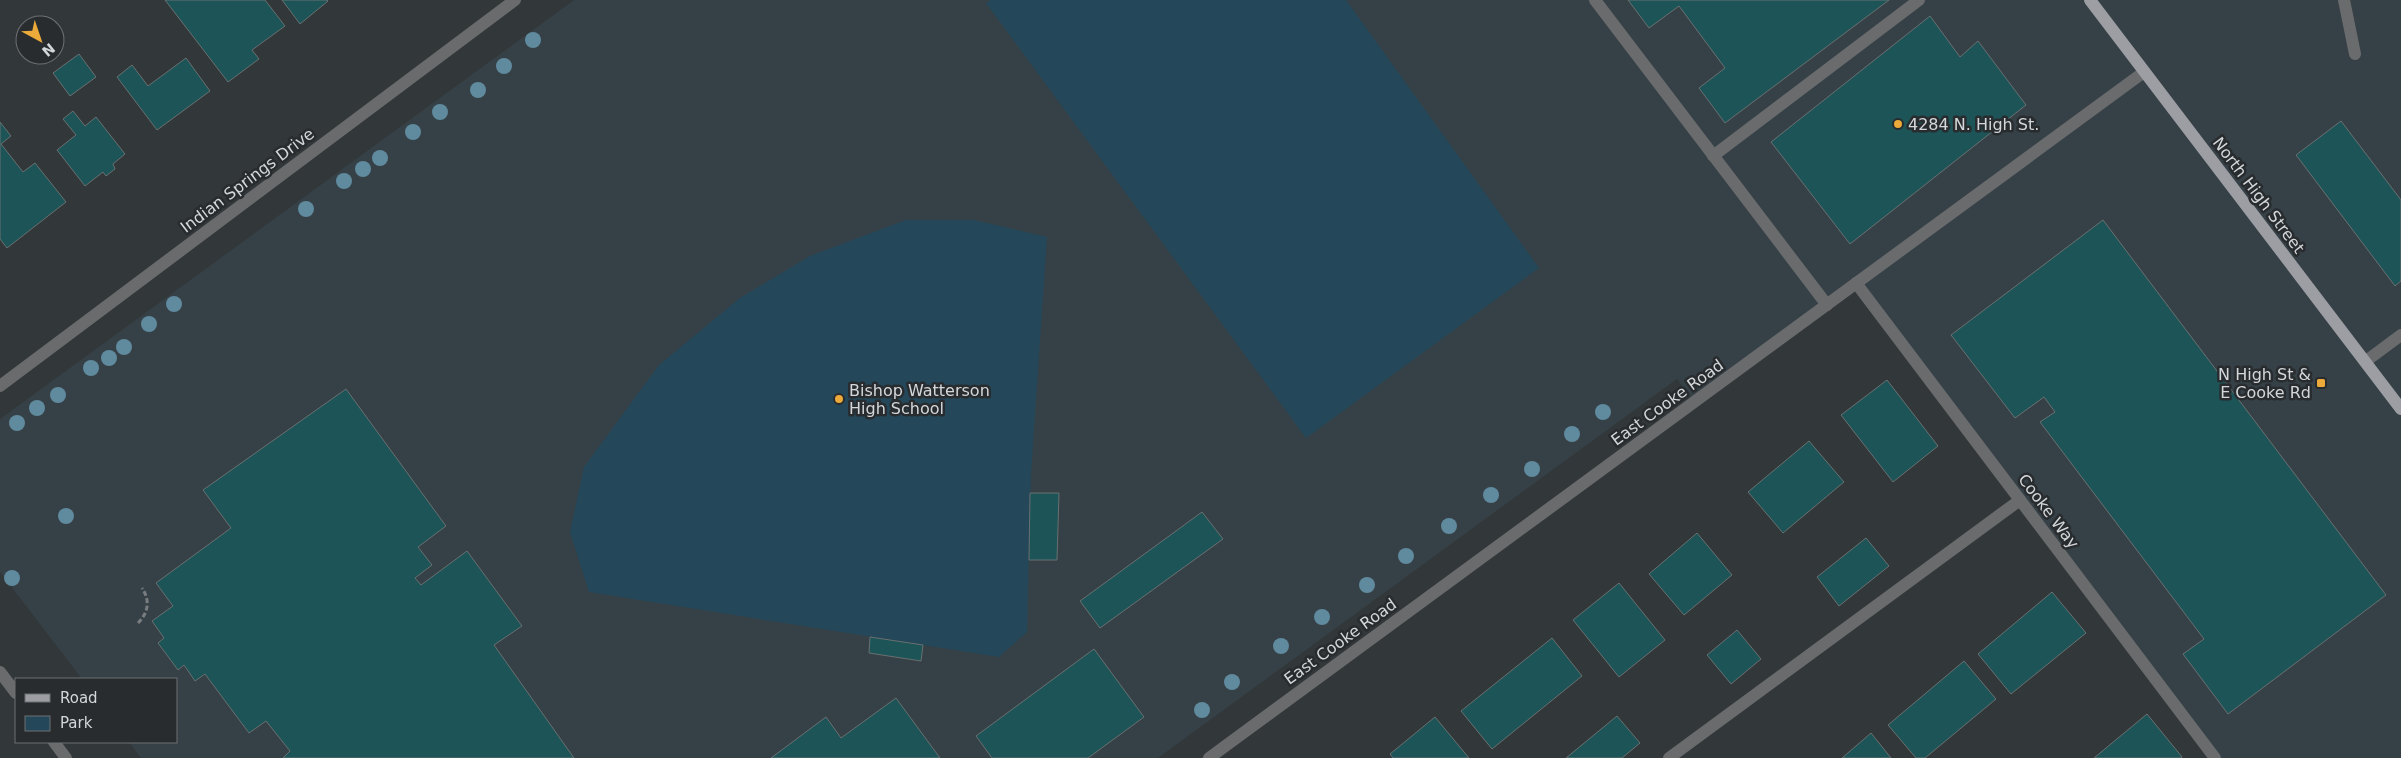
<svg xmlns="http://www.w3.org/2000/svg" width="2401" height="758" font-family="'DejaVu Sans',sans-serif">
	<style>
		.built { fill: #364147 }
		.green { fill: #24485a }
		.building { fill: #1c5457; stroke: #6a7071 }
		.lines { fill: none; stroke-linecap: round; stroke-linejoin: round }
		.path { stroke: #797d7f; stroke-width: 3; stroke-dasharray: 5 2.5; stroke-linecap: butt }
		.minor { stroke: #6a6b6d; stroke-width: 12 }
		.major { stroke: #9c9ea3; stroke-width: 12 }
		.tree { fill: #608a9e }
		.poi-dot { fill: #ebaa39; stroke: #282c2f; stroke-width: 2 }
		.labels { text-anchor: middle; stroke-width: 5; stroke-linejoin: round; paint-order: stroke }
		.poi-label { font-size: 16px; fill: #d4d7d9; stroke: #282c2f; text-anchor: start }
		.street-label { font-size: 16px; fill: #d4d7d9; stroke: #282c2f }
	</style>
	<rect width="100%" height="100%" fill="#323739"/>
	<polygon class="built" points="574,0 2401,0 2401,758 2215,758 1857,286 1695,403 1677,379 1158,758 141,758 129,742 176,742 176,679 82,679 0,572 0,419"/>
	<g class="green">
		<polygon points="991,0 1346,0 1539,268 1306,438 986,3"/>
		<polygon points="906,220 974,220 1047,237 1031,474 1027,632 999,657 589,592 570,532 584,467 659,365 740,298 810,256"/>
	</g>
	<g class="building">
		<polygon points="165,0 265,0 285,26 252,50 259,59 228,82"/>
		<polygon points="282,0 327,0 328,1 300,24"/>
		<polygon points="1628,0 1889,0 1725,123 1699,88 1725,68 1679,6 1649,28"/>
		<polygon points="1930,16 1960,57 1978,41 2026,105 1850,244 1771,142"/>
		<polygon points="79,54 96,77 70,96 53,73"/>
		<polygon points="186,58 210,91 157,130 117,77 132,65 148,86"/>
		<polygon points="73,111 85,126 96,117 125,154 113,164 115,169 106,176 103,172 85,186 57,150 76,135 63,119"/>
		<polygon points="2341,121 2401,200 2401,281 2395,286 2296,155"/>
		<polygon points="0,122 11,136 1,144 23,172 35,163 66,202 7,248 0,239"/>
		<polygon points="2103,220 2386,595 2228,714 2183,654 2204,639 2040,422 2055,412 2044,397 2015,418 1951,335"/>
		<polygon points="1887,380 1938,446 1893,482 1841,415"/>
		<polygon points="346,389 446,526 418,547 432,565 415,578 421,585 467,551 522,626 494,645 574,758 283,758 290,751 266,721 249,733 205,674 195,681 184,665 178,670 158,643 164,638 152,621 173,606 156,583 231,528 203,490"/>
		<polygon points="1809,441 1844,482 1783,533 1748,492"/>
		<polygon points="1030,493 1059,493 1057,560 1029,560"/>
		<polygon points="1202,512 1223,539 1100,628 1080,601"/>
		<polygon points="1697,533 1732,575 1684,615 1649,574"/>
		<polygon points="1866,538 1889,566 1839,606 1817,577"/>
		<polygon points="1619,583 1665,640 1619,677 1573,620"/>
		<polygon points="2052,592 2086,633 2011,694 1978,654"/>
		<polygon points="1737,630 1761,659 1731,684 1707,655"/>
		<polygon points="870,637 923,645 921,661 869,653"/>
		<polygon points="1552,638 1582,676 1492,749 1461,711"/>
		<polygon points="1094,649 1144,717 1088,758 992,758 976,736"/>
		<polygon points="1964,661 1996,699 1925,758 1916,758 1888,725"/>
		<polygon points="896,698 940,758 771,758 826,717 841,738"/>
		<polygon points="2147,714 2182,757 2181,758 2094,758"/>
		<polygon points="1617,716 1640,743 1622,758 1566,758"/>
		<polygon points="1435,717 1469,758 1393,758 1390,754"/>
		<polygon points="1871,733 1891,758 1842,758"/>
	</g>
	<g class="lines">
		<path class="path" d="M 138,623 C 149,612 150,600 142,588"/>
		<g class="minor">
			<polyline points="1595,0 1827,305"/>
			<polyline points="2344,0 2355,54"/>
			<polyline points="1713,156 1919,0"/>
			<polyline points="1856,283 2215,758"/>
			<polyline points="2366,361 2401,335"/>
			<polyline points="0,386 515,0"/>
			<polyline points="0,672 16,693"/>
			<polyline points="54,742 66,758"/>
			<polyline points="1209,758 2144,72"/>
			<polyline points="1669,758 2020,500"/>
		</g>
		<polyline class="major" points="2090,0 2401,409"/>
	</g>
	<g class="tree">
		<circle cx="533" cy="40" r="8"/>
		<circle cx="504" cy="66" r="8"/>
		<circle cx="478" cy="90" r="8"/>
		<circle cx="440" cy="112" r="8"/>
		<circle cx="413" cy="132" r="8"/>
		<circle cx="380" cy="158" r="8"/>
		<circle cx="363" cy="169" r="8"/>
		<circle cx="344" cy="181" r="8"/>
		<circle cx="306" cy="209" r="8"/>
		<circle cx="174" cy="304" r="8"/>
		<circle cx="149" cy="324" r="8"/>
		<circle cx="124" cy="347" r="8"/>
		<circle cx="109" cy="358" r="8"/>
		<circle cx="91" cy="368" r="8"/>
		<circle cx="58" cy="395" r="8"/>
		<circle cx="37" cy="408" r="8"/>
		<circle cx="1603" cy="412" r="8"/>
		<circle cx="17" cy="423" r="8"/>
		<circle cx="1572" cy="434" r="8"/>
		<circle cx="1532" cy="469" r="8"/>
		<circle cx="1491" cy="495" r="8"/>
		<circle cx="66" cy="516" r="8"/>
		<circle cx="1449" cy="526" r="8"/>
		<circle cx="1406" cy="556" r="8"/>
		<circle cx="12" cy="578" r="8"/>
		<circle cx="1367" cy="585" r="8"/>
		<circle cx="1322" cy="617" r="8"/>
		<circle cx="1281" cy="646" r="8"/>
		<circle cx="1232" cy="682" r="8"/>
		<circle cx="1202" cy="710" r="8"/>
	</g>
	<g class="poi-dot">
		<circle cx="1898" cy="124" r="5"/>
		<rect x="2316" y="378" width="10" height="10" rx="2.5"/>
		<circle cx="839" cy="399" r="5"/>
	</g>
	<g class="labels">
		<g class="poi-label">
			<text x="1908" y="130">4284 N. High St.</text>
			<text x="2311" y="380" text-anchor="end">N High St &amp;<tspan x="2311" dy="18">E Cooke Rd</tspan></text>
			<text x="849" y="396">Bishop Watterson<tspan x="849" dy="18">High School</tspan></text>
		</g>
		<g class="street-label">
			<text transform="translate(247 180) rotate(-37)" y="6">Indian Springs Drive</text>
			<text transform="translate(2259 195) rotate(53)" y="6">North High Street</text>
			<text transform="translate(1667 402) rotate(-36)" y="6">East Cooke Road</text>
			<text transform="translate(2049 511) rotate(53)" y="6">Cooke Way</text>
			<text transform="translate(1340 641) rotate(-36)" y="6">East Cooke Road</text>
		</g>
	</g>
	<rect x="15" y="678" width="162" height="65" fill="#282c2f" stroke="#6d7073"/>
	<rect x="25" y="694" width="25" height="8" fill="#9c9ea3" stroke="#6d7073"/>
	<text x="60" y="703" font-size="15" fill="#d4d7d9">Road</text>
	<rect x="25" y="716" width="25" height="15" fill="#24485a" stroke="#6d7073"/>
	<text x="60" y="728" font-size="15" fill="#d4d7d9">Park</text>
	<g transform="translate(40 40) rotate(140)"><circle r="24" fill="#282c2f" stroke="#6d7073"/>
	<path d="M0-4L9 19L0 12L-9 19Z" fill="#ebaa39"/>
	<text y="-8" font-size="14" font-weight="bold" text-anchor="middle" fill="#d4d7d9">N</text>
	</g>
</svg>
